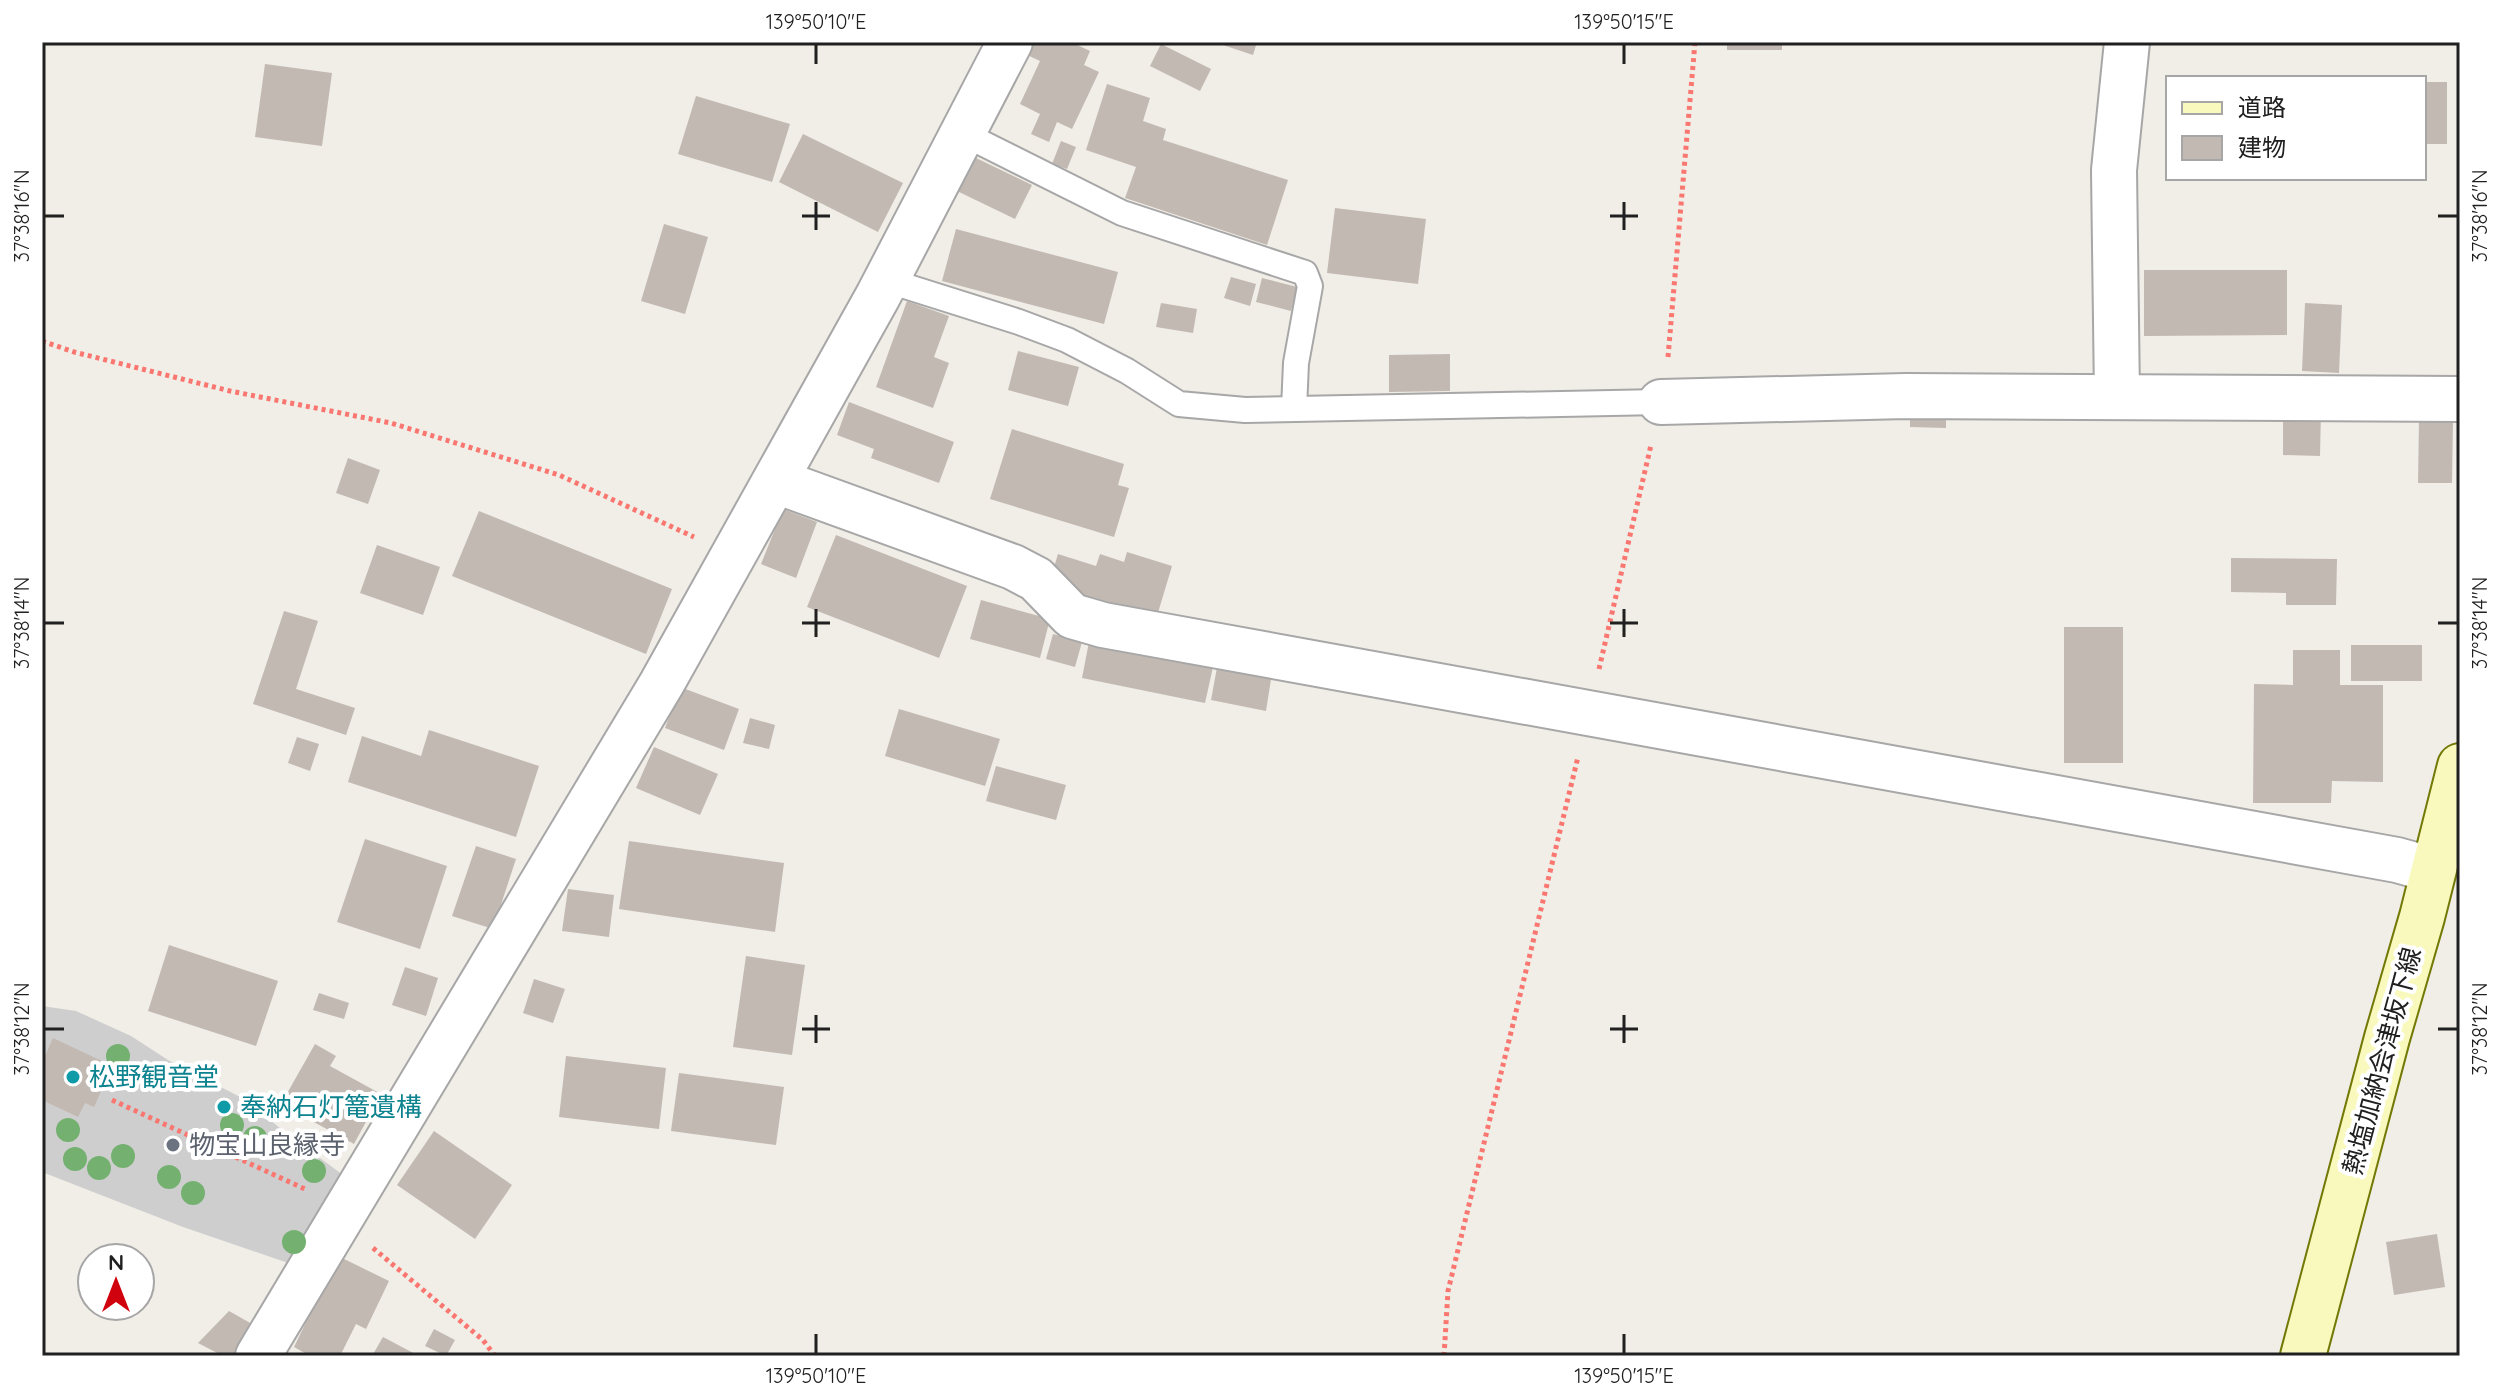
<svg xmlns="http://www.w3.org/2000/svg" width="2502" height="1398" font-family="Quicksand,'Noto Sans JP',sans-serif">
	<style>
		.religious { fill: #cecece }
		.building { fill: #c2b9b3 }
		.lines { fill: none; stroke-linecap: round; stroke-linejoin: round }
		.lane-casing { stroke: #a7a7a7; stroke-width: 28 }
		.street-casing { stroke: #a7a7a7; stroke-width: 48 }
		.secondary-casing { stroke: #737906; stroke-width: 48 }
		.path { stroke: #f97770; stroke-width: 5; stroke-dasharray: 4 4; stroke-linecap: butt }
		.lane { stroke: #fff; stroke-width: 24 }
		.street { stroke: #fff; stroke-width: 44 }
		.secondary { stroke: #f9f9bd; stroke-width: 44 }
		.tree { fill: #74b171 }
		.ticks { fill: none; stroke: #202020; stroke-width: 3 }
		.culture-dot { fill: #0f9aa8; stroke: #fff; stroke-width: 3 }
		.worship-dot { fill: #6b7280; stroke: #fff; stroke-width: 3 }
		.labels { text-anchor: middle; stroke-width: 8; stroke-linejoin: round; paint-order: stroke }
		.street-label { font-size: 26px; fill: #202020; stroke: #fff }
		.culture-label { font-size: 26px; fill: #0d838f; stroke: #fff; text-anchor: start }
		.worship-label { font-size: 26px; fill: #5b616d; stroke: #fff; text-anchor: start }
		.neatline { fill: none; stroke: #202020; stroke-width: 3 }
		.ticks-label { font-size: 20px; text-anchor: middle; fill: #202020 }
	</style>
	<rect width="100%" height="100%" fill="#f1ede7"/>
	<polygon class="religious" points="42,1006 76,1011 131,1036 168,1060 248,1101 282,1130 343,1175 291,1264 183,1227 42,1172"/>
	<g class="building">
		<polygon points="1028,42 1071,42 1090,51 1084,65 1099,72 1072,129 1057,122 1049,142 1031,134 1040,114 1020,104 1040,61 1023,53"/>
		<polygon points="1224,42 1257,42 1253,55 1223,45"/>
		<rect x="1727" y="42" width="55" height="8"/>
		<polygon points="1161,44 1211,69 1200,91 1150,66"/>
		<polygon points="265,64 332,73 322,146 255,137"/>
		<rect x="2424" y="82" width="23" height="62"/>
		<polygon points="1107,84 1150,98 1143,121 1166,129 1163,140 1288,180 1267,245 1125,198 1136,167 1086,150"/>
		<polygon points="696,96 790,124 772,182 678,154"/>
		<polygon points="803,134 903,183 878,232 779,182"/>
		<polygon points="1061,141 1076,147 1067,169 1052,164"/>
		<polygon points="974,157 1032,185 1015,219 957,191"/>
		<polygon points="1335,208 1426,219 1418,284 1327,273"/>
		<polygon points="664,224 708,237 685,314 641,301"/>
		<polygon points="956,229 1118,272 1104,324 942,281"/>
		<polygon points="2144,270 2287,270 2287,335 2144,336"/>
		<polygon points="1231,277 1256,284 1250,306 1224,298"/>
		<polygon points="1262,278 1297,287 1291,311 1256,302"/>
		<polygon points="907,301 949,316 934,357 949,363 933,408 876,387"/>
		<polygon points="1161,303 1197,309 1193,333 1156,327"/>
		<polygon points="2305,303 2342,305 2339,373 2302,371"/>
		<polygon points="1018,351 1079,367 1068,406 1008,390"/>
		<polygon points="1450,354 1450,391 1389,392 1389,355"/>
		<polygon points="849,402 954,442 939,483 871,458 874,449 837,435"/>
		<polygon points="1910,408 1946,408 1946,428 1910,427"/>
		<polygon points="2283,409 2321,409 2320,456 2283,455"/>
		<polygon points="2419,420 2453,420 2452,483 2418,483"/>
		<polygon points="1012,429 1124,464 1118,485 1129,488 1114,537 990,499"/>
		<polygon points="348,458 380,470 368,504 336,493"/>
		<polygon points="783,509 817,522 796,578 761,564"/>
		<polygon points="479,511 672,589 646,654 452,576"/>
		<polygon points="836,535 967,586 939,658 807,607"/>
		<polygon points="377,545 440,567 423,615 360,593"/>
		<polygon points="1127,552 1172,566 1157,616 1070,591 1072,583 1051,577 1058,554 1096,566 1100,554 1124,562"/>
		<polygon points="2231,558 2337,559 2336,605 2286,605 2286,593 2231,592"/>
		<polygon points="981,600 1050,619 1040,658 970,639"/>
		<polygon points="284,611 318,621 296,689 355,708 346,735 253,704"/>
		<rect x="2064" y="627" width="59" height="136"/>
		<polygon points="1053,634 1082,642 1075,667 1046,659"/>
		<polygon points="1089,642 1213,667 1205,703 1082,678"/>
		<rect x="2351" y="645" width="71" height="36"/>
		<polygon points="2293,650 2340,650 2340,685 2383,685 2383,782 2332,781 2331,803 2253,803 2254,684 2293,685"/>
		<polygon points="1218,662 1272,673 1266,711 1211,700"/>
		<polygon points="680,687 739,709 724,750 665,728"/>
		<polygon points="899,709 1000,739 985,786 885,756"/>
		<polygon points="750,718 775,725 769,749 743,743"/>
		<polygon points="429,730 539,766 516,837 348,782 362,736 421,756"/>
		<polygon points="297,737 319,744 310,771 288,763"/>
		<polygon points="654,747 718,774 700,815 636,788"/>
		<polygon points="996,766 1066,785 1056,820 986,801"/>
		<polygon points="365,839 447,866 420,949 337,922"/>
		<polygon points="629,841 784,863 775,932 619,909"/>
		<polygon points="476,846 516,859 493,929 452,916"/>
		<polygon points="568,889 614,895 609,937 562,931"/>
		<polygon points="169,945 278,981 256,1046 148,1011"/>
		<polygon points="746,956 805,965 792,1055 733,1047"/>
		<polygon points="405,967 438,978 426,1016 392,1005"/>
		<polygon points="534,979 565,989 553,1023 523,1013"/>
		<polygon points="319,993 349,1003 344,1019 313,1010"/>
		<polygon points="53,1038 104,1062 98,1074 107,1078 94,1107 85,1103 78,1117 42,1100 42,1063"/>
		<polygon points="315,1044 336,1056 330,1066 381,1094 354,1144 281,1104"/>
		<polygon points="566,1056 666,1068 659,1129 559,1117"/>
		<polygon points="128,1061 153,1071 148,1084 123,1074"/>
		<polygon points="679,1073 784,1087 776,1145 671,1131"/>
		<polygon points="434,1131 512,1185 475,1239 397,1185"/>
		<polygon points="2437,1234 2445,1287 2394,1295 2386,1242"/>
		<polygon points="338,1256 389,1281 366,1329 356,1324 340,1356 310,1356 294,1347"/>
		<polygon points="229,1311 252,1324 234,1356 223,1356 198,1343"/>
		<polygon points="434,1329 455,1340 446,1356 425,1346"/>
		<polygon points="383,1337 419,1356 372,1356"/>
	</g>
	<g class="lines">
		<g class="lane-casing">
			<g id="lane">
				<polyline points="962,133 1122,213 1305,273 1310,286 1296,363 1294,409"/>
				<polyline points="886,280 1019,322 1067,340 1127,371 1179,404 1245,410 1661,402"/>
			</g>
		</g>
		<g class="street-casing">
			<g id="street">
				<polyline points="2117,396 2114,170 2127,42"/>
				<polyline points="1661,402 1906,396 2460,399"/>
				<polyline points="776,481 1013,567 1036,579 1072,616 1103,625 2397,860 2433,870"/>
				<polyline points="258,1356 662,683 878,296 1010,42"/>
			</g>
		</g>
		<g class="secondary-casing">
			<polyline id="secondary" points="2303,1356 2387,1038 2422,917 2460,766"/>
		</g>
		<g class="path">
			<polyline points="42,341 74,352 230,391 391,423 559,475 694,537"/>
			<polyline points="1668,357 1695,42"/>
			<polyline points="1599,669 1651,445"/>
			<polyline points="112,1100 307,1190"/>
			<polyline points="373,1248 483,1340 495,1356"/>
			<polyline points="1444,1356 1448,1291 1578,757"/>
		</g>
		<use href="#lane" class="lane"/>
		<use href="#street" class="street"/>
		<use href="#secondary" class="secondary"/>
	</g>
	<g class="tree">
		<circle cx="118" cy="1056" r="12"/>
		<circle cx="232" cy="1125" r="12"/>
		<circle cx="68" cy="1130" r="12"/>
		<circle cx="255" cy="1138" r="12"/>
		<circle cx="123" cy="1156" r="12"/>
		<circle cx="75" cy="1159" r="12"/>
		<circle cx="99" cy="1168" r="12"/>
		<circle cx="314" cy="1171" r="12"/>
		<circle cx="169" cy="1177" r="12"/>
		<circle cx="193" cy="1193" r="12"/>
		<circle cx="294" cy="1242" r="12"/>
	</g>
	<path class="ticks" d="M 816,44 L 816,64M 1624,44 L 1624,64M 816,202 L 816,230M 1624,202 L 1624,230M 44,216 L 64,216M 802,216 L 830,216M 1610,216 L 1638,216M 2438,216 L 2458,216M 816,609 L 816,637M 1624,609 L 1624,637M 44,623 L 64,623M 802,623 L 830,623M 1610,623 L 1638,623M 2438,623 L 2458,623M 816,1015 L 816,1043M 1624,1015 L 1624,1043M 44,1029 L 64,1029M 802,1029 L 830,1029M 1610,1029 L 1638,1029M 2438,1029 L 2458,1029M 816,1334 L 816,1354M 1624,1334 L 1624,1354"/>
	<g class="culture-dot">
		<circle cx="73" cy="1077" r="8"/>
		<circle cx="224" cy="1107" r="8"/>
	</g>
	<circle class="worship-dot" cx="173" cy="1145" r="8"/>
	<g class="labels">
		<g class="street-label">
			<text transform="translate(2382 1061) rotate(-75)" y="9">熱塩加納会津坂下線</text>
		</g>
		<g class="culture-label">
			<text x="89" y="1086">松野観音堂</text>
			<text x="240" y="1116">奉納石灯篭遺構</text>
		</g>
		<g class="worship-label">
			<text x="189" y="1154">物宝山良縁寺</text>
		</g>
	</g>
	<rect width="2502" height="1398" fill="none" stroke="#ffffff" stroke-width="88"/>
	<rect x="2166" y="76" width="260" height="104" fill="#ffffff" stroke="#a6a6a6" stroke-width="2"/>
	<rect x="2182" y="102" width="40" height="12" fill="#f9f9bd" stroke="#a6a6a6" stroke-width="2"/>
	<text x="2238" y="116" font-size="24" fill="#202020">道路</text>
	<rect x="2182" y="136" width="40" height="24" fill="#c2b9b3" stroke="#a6a6a6" stroke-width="2"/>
	<text x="2238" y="156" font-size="24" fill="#202020">建物</text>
	<g transform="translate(116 1282)"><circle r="38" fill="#ffffff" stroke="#a6a6a6" stroke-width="2"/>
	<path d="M0-6L14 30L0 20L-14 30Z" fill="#cf020d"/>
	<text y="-12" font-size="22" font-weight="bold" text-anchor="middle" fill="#202020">N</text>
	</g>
	<rect x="44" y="44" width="2414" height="1310" class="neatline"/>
	<g class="ticks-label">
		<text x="816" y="29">139°50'10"E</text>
		<text x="1624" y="29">139°50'15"E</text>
		<text transform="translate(22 216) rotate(-90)" y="7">37°38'16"N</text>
		<text transform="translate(2480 216) rotate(-90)" y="7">37°38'16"N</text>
		<text transform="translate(22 623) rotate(-90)" y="7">37°38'14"N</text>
		<text transform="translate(2480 623) rotate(-90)" y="7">37°38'14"N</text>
		<text transform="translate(22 1029) rotate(-90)" y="7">37°38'12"N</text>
		<text transform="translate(2480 1029) rotate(-90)" y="7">37°38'12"N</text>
		<text x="816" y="1383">139°50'10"E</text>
		<text x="1624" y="1383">139°50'15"E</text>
	</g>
</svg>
